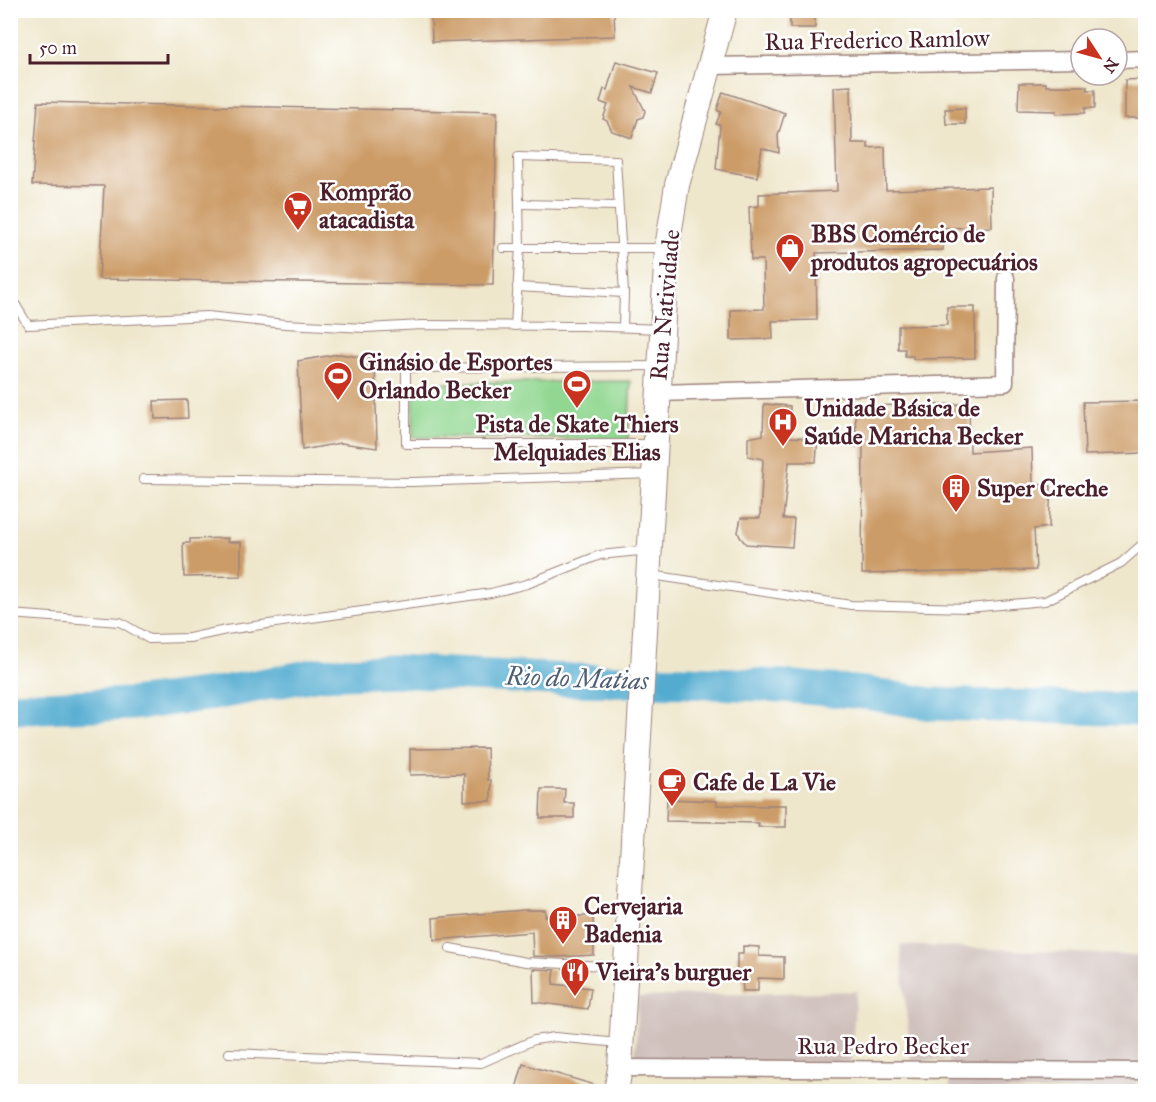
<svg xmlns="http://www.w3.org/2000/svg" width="1156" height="1102" font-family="'IM FELL Great Primer',serif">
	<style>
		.industrial { fill: #cfc0bb }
		.green { fill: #91d791; stroke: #6e7b5e; stroke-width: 1.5 }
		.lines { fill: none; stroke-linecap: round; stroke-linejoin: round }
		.river { stroke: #52acd0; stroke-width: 33 }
		.building { fill: #cc9c68 }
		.service-casing { stroke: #9c837c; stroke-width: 10 }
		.minor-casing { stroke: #9c837c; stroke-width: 19 }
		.secondary-casing { stroke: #9c837c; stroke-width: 26 }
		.service { stroke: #fff; stroke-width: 8 }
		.minor { stroke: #fff; stroke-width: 16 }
		.secondary { stroke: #fff; stroke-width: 24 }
		.labels { text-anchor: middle; stroke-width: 5; stroke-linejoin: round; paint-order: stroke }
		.street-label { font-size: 24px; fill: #4a1f2b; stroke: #fff }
		.poi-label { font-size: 24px; font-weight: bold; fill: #4a1f2b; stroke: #fff; text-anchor: start }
		.water-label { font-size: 26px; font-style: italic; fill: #4e5e75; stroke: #fff }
	</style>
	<rect width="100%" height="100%" fill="#fff"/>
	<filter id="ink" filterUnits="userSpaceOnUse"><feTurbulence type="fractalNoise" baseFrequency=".0167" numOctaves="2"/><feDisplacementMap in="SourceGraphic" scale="12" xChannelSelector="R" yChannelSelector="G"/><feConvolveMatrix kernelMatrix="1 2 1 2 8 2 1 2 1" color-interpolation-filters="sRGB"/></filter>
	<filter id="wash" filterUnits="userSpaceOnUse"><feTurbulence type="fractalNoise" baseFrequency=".008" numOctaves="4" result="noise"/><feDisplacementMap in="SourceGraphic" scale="24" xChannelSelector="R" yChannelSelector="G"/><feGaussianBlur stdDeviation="1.35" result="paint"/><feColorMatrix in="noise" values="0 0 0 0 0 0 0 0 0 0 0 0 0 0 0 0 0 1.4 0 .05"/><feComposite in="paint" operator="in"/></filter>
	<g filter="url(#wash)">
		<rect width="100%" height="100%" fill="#efe7cc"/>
		<g class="industrial">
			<polygon points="900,945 1145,956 1145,1054 1143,1054 1135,1091 949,1091 949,1060 911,1061"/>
			<polygon points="856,991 851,1062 635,1062 638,997"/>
		</g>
		<polygon class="green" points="631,381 628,440 413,437 414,383"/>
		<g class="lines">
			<polyline class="river" points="10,708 132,704 213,694 319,674 393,671 571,680 688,682 782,686 865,693 932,704 1146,710"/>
		</g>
		<g id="blocks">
			<g class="building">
				<polygon points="431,10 614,10 615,36 432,42"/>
				<rect x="790" y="10" width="25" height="18"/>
				<polygon points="616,61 658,73 652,93 633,87 645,111 643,117 638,119 632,138 612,131 607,121 603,119 608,105 600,102 604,89 607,90"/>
				<polygon points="1146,79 1146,118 1125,118 1125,80"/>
				<polygon points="1019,83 1046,83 1046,86 1087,86 1087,90 1095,90 1095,108 1085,108 1085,113 1056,114 1056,111 1018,110"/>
				<polygon points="851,86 852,143 868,143 868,148 885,147 886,190 991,187 992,227 943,228 943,250 816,253 817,320 772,321 773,339 731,340 731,310 764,309 763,260 751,260 749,207 759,206 759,194 837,191 834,87"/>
				<polygon points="723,92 785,113 778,135 779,153 762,148 757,177 716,169 720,125 716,124 721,112 717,110"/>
				<polygon points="38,102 497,112 493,285 99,279 104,186 32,185"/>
				<polygon points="965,108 965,124 946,124 945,109"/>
				<polygon points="947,307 975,307 975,358 913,359 913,356 905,356 905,349 898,349 898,326 947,325"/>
				<polygon points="339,354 375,359 377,448 341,443 302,450 298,361"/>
				<polygon points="187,400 188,418 155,419 154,401"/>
				<polygon points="1146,401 1146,453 1085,455 1083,402"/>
				<polygon points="764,404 790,406 789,437 818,438 816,462 789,462 783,519 794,519 792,547 746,544 740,537 738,532 741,518 760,518 763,459 748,456 748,438 763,435"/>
				<polygon points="969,404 970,452 1032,448 1033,484 1051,486 1049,527 1034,529 1036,570 862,574 863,446 856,446 855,406"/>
				<polygon points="228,538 227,542 241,542 241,576 184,577 183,543 190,543 190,539"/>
				<polygon points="487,748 488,780 491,780 491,801 464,801 464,774 410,775 410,749"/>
				<polygon points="541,789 565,789 564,803 574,803 574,818 540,818"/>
				<polygon points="667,799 717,801 717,805 767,806 767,805 786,805 786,827 758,827 759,823 666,821"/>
				<polygon points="524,910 545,910 545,916 593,916 594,955 557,957 533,956 532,932 434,940 433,918"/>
				<polygon points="743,946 759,947 759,956 784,957 784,979 758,978 758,991 743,991 741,970 737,970 737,954 743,954"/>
				<polygon points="533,969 555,970 553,984 591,988 588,1009 534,1002"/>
				<polygon points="523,1064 602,1087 602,1092 515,1092"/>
			</g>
		</g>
	</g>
	<g filter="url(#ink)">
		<use href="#blocks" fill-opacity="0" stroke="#9c837c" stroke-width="1.5"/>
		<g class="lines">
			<g class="service-casing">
				<g id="service">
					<polyline points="520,204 617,206"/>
					<polyline points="503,248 664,248"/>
					<polyline points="517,287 624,293 623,327"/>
					<polyline points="14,302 28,325 207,316 285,324 366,328 422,325 582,326 661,329"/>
					<polyline points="515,326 520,247 518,157 616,160 624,293"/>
					<polyline points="652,444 406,444 406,368 659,366"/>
					<polyline points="143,479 412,482 653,474"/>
					<polyline points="651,575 851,605 968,608 1045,601 1121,563 1146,541"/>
					<polyline points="10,614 120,622 149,639 189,638 226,630 491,593 527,584 600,555 649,550"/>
					<polyline points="450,948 526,962 625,967"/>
					<polyline points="229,1053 481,1063 534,1040 555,1037 619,1043"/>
				</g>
			</g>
			<g class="minor-casing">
				<g id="minor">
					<polyline points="1117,60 1146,59"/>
					<polyline points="709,66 1081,60"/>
					<polyline points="658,393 1005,383 1006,278"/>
					<polyline points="620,1068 1146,1071"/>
				</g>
			</g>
			<g class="secondary-casing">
				<polyline id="secondary" points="616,1092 620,1068 667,248 677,185 725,10"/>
			</g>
			<use href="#service" class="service"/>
			<use href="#minor" class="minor"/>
			<use href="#secondary" class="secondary"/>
		</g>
	</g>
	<defs>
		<g id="supermarket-pin" transform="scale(1.5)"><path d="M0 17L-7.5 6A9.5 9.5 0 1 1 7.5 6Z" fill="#c8321e" stroke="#fff"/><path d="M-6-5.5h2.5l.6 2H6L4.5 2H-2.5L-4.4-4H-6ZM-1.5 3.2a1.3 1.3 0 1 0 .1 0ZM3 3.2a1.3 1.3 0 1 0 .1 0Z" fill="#fff"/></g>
		<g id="shop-pin" transform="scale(1.5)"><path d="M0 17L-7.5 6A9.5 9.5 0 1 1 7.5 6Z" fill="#c8321e" stroke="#fff"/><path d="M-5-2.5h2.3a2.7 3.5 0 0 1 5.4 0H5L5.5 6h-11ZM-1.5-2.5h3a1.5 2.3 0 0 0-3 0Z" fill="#fff"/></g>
		<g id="stadium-pin" transform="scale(1.5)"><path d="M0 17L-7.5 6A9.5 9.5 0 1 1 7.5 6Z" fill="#c8321e" stroke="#fff"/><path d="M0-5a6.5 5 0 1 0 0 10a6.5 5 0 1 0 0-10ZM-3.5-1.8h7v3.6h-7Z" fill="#fff"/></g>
		<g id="hospital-pin" transform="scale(1.5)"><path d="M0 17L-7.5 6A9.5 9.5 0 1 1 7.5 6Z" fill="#c8321e" stroke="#fff"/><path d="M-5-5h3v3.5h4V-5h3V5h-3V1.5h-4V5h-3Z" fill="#fff"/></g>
		<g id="building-pin" transform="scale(1.5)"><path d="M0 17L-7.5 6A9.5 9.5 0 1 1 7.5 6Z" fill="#c8321e" stroke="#fff"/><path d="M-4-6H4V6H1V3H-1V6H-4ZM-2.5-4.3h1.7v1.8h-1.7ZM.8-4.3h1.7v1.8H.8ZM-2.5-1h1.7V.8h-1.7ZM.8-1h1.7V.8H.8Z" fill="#fff"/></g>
		<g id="cafe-pin" transform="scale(1.5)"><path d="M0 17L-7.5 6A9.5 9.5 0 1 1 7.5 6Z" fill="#c8321e" stroke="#fff"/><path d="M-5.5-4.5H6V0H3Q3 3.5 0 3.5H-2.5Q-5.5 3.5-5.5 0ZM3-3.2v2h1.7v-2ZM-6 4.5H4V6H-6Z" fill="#fff"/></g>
		<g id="restaurant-pin" transform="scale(1.5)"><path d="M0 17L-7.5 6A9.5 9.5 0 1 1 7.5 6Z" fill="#c8321e" stroke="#fff"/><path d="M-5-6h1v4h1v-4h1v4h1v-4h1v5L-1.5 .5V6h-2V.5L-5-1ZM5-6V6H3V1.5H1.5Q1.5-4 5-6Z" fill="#fff"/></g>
	</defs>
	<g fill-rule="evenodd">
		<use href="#supermarket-pin" x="298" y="206"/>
		<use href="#shop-pin" x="790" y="248"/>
		<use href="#stadium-pin" x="338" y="376"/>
		<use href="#stadium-pin" x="577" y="384"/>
		<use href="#hospital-pin" x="783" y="422"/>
		<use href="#building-pin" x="956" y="488"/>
		<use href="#cafe-pin" x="672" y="782"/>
		<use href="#building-pin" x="563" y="920"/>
		<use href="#restaurant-pin" x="575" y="972"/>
	</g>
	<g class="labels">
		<g class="street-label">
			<text transform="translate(877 40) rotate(-1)" y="8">Rua Frederico Ramlow</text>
			<text transform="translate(665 305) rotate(-85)" y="8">Rua Natividade</text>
			<text x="883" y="1054">Rua Pedro Becker</text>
		</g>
		<g class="poi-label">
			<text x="319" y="200">Komprão<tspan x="319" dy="28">atacadista</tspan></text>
			<text x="811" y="242">BBS Comércio de<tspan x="811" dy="28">produtos agropecuários</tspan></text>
			<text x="359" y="370">Ginásio de Esportes<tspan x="359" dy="28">Orlando Becker</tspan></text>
			<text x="804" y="416">Unidade Básica de<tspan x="804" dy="28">Saúde Maricha Becker</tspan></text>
			<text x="577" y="432" text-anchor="middle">Pista de Skate Thiers<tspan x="577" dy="28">Melquiades Elias</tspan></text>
			<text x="977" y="496">Super Creche</text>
			<text x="693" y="790">Cafe de La Vie</text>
			<text x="584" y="914">Cervejaria<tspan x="584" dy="28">Badenia</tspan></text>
			<text x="596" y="980">Vieira's burguer</text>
		</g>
		<g class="water-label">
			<text transform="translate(577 678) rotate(2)" y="9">Rio do Matias</text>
		</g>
	</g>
	<rect width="1156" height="1102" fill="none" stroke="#fff" stroke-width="36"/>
	<g transform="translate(1099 57) rotate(126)"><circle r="28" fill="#ffffff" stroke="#b7a5aa" stroke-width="1.5"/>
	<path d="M0-4.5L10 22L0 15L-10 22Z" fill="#c8321e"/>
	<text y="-9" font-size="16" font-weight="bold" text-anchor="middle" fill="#4a1f2b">N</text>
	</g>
	<path d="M30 54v9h138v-9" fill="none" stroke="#4a1f2b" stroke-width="3"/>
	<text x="39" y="54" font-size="18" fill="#4a1f2b" stroke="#ffffff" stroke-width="4.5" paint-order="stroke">50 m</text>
</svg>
